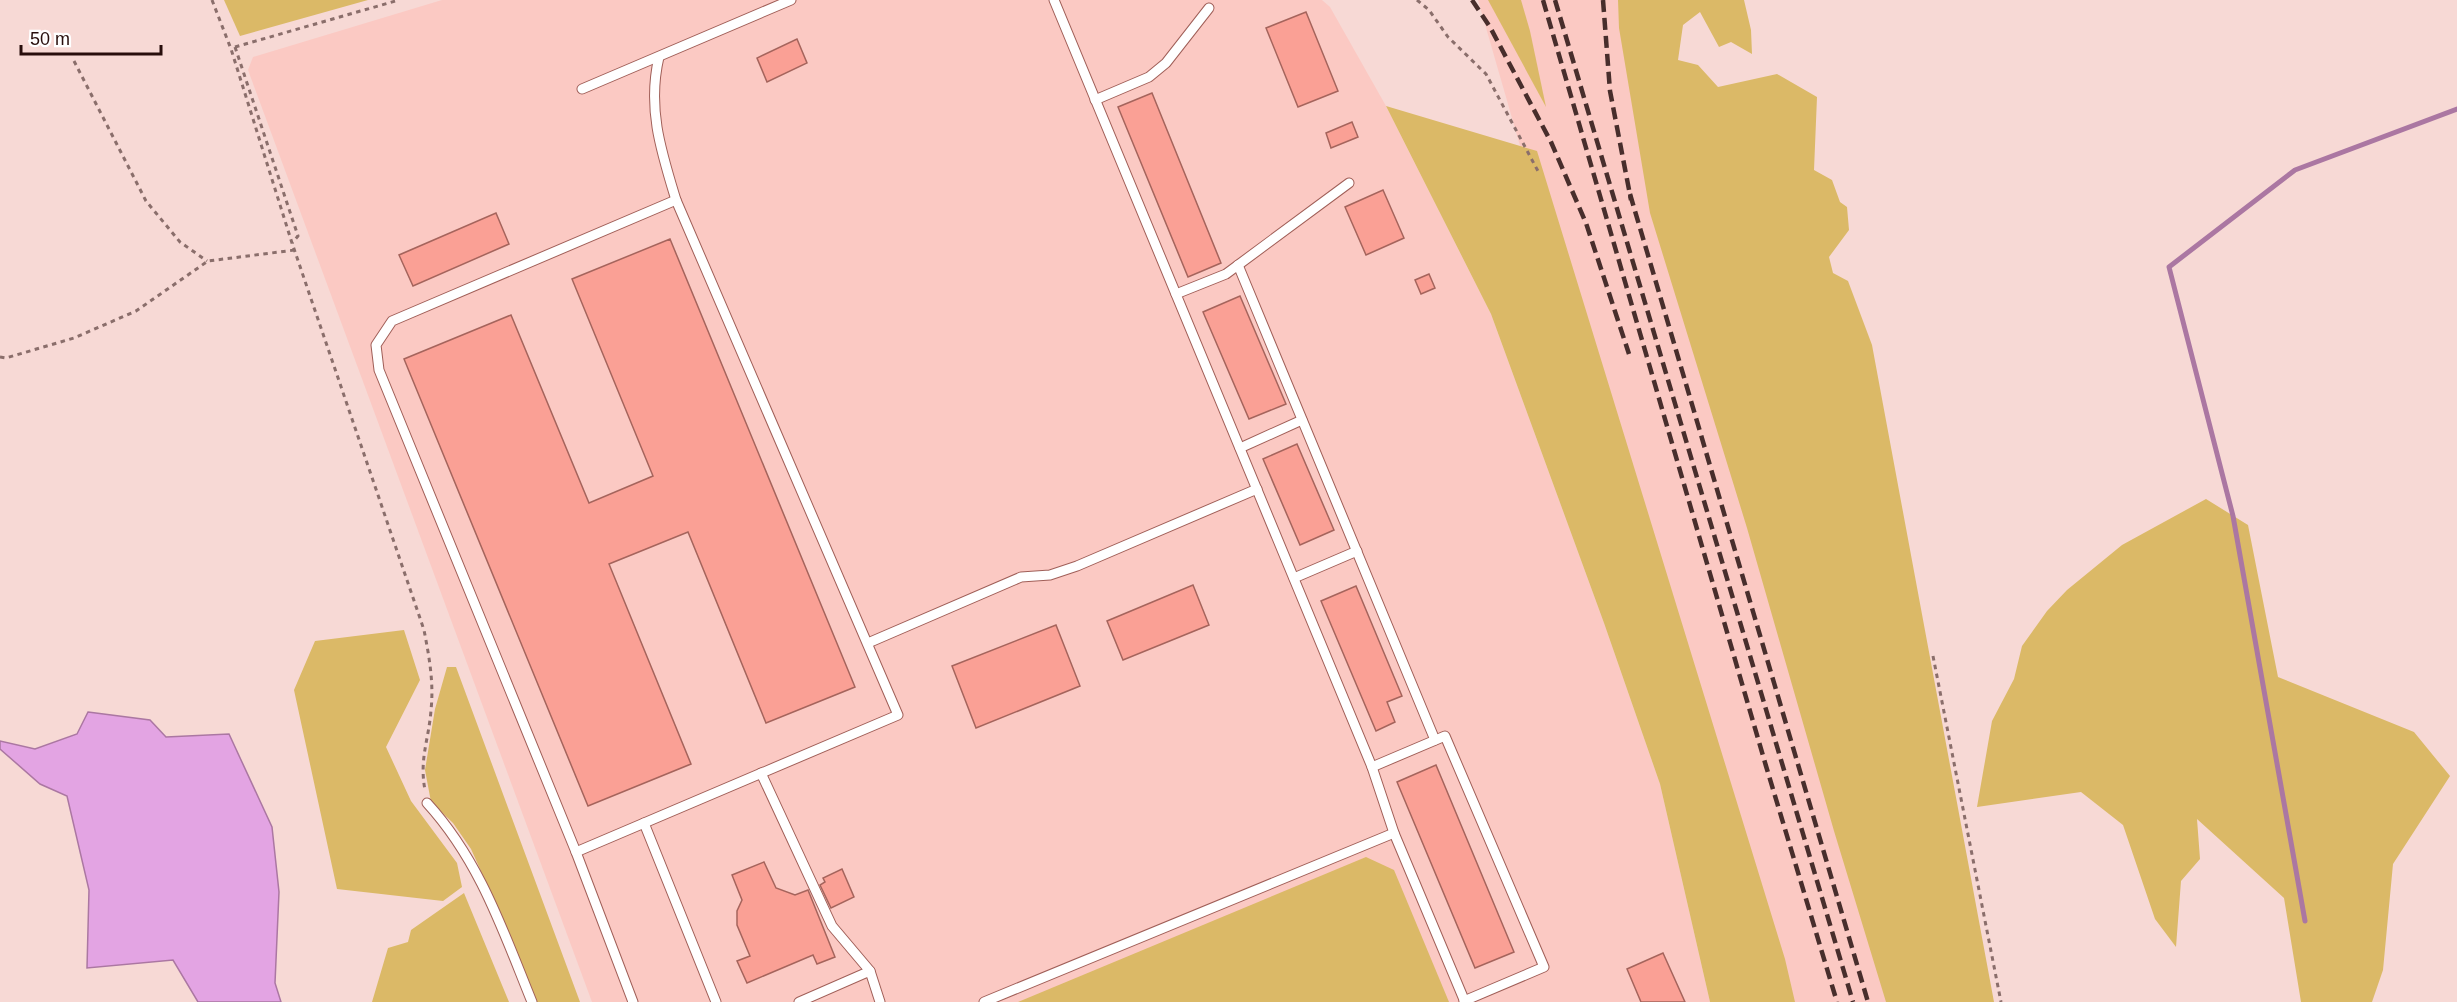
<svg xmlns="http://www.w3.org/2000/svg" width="2457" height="1002" font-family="Helvetica,sans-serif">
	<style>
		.built { fill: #fbc9c3 }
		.green { fill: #dbb967 }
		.water { fill: #e3a4e3; stroke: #ab77a2; stroke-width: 1.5 }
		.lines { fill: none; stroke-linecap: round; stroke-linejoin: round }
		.stream { stroke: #ab77a2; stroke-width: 5 }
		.building { fill: #faa095; stroke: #a5645c; stroke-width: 1.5 }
		.service-casing { stroke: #a05f58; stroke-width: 11 }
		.path { stroke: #8a6e6b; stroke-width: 3; stroke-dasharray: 4.5 4.5; stroke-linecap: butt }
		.service { stroke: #fff; stroke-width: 9 }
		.rail { stroke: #482e2c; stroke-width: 4.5; stroke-dasharray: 12 6; stroke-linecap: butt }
	</style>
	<rect width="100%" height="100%" fill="#f7d9d5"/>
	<g class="built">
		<polygon points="442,0 1322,0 1330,7 1386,106 1491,314 1604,623 1660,784 1710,1002 592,1002 248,70 253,57"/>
		<polygon points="1478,0 1630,0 1904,1002 1767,1002"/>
	</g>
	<g class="green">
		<polygon points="224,0 368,0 240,36"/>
		<polygon points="1488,0 1521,0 1530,31 1546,107"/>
		<polygon points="1618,0 1744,0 1751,30 1752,54 1731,42 1719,47 1700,12 1683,25 1678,60 1698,65 1718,87 1777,74 1817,97 1814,170 1832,180 1840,202 1847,207 1849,230 1829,257 1833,273 1848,281 1872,345 1994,1002 1886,1002 1834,831 1747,528 1650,213 1619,28"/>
		<polygon points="1386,106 1537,151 1785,959 1795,1002 1710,1002 1660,784 1604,623 1491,314"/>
		<polygon points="2206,499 2248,525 2278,677 2414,732 2450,776 2393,864 2383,970 2372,1002 2301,1002 2284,898 2197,819 2200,859 2181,881 2176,947 2155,919 2123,825 2081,792 1977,807 1992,721 2014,679 2022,646 2047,611 2067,590 2122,545"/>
		<polygon points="404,630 420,680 386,747 411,801 457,863 462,887 443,901 337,889 294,690 315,641"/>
		<polygon points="447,667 456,667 580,1002 536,1002 515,947 471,849 453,823 431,802 425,770 435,709"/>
		<polygon points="1366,857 1394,870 1449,1002 1018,1002"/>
		<polygon points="464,893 509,1002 372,1002 388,948 408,942 411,930"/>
	</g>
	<polygon class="water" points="88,712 150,720 166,737 229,734 272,827 279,892 275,983 281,1002 198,1002 173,960 87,968 89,890 67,796 40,784 0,749 0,741 35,749 77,734"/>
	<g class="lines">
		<polyline class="stream" points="2305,921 2233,516 2169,267 2295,170 2457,109"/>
	</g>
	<g class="building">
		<polygon points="1306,12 1338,91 1298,107 1266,28"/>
		<polygon points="797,39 807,63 767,82 757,58"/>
		<polygon points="1152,93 1221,263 1188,277 1118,107"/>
		<polygon points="1352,122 1358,137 1331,148 1326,133"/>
		<polygon points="1383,190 1404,238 1366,255 1345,207"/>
		<polygon points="496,213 509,244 413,286 399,255"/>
		<polygon points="670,239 855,687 766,723 688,532 609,564 691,764 588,806 404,359 511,315 589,503 653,476 572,279"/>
		<polygon points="1429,274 1435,288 1421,294 1415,280"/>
		<polygon points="1240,296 1286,404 1249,419 1203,312"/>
		<polygon points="1297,444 1334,530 1300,545 1263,459"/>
		<polygon points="1193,585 1209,625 1123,660 1107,621"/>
		<polygon points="1356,586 1402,696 1387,702 1395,722 1376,731 1321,601"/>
		<polygon points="1056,625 1080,686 976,728 952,666"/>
		<polygon points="1436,765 1514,952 1475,968 1397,782"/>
		<polygon points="764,862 776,888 795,895 808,890 835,957 817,964 813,955 747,983 737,961 750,956 737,925 737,911 742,900 732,875"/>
		<polygon points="842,869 854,897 831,908 820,885 825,882 823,878"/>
		<polygon points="1663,953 1685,1002 1641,1002 1627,969"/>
	</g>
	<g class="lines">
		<g class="service-casing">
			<g id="service">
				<polyline points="1054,0 1372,767 1394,833 1465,1002"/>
				<polyline points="582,89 791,0"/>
				<polyline points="1095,100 1149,77 1166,63 1209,8"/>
				<polyline points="1238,265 1435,740"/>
				<polyline points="1176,294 1226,274 1349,183"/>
				<polyline points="1240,448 1302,420"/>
				<polyline points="1294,578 1357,551"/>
				<polyline points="868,643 1021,577 1050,575 1077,566 1257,489"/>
				<polyline points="1372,767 1445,736 1544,967 1464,1001"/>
				<polyline points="761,773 832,926 870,971"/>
				<path d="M 427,803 C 480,861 503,931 532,1002"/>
				<polyline points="644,823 716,1002"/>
				<path d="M 576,852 L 898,715 L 676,200 C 661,151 647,108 659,57"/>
				<polyline points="633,1002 576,852 379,370 376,345 392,321 676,200"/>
				<polyline points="799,1002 870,971 880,1002"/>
				<polyline points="984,1002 1394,833"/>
			</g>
		</g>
		<g class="path">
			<path d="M 212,0 L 231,49 L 292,243 L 424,630 C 429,656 434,682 431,710 C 429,739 419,759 425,790"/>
			<polyline points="1417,0 1429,10 1448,37 1486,74 1539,173"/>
			<polyline points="235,47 298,236 292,243"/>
			<polyline points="235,47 399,0"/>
			<polyline points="74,61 146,201 180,242 207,261"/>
			<polyline points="0,357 6,358 74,338 136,311 208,261 295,250"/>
			<polyline points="1933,656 2001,1002"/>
		</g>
		<use href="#service" class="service"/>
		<g class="rail">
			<polyline points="1472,0 1490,27 1551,142 1586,223 1629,354"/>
			<polyline points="1543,0 1766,766 1837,1002"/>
			<polyline points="1555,0 1853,1002"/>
			<polyline points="1603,0 1610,91 1631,200"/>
			<polyline points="1630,194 1868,1002"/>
		</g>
	</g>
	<path d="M21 45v9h140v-9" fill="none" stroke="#280e0c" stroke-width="3"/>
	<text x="30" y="45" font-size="18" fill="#280e0c" stroke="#ffffff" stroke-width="4.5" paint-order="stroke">50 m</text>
</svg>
